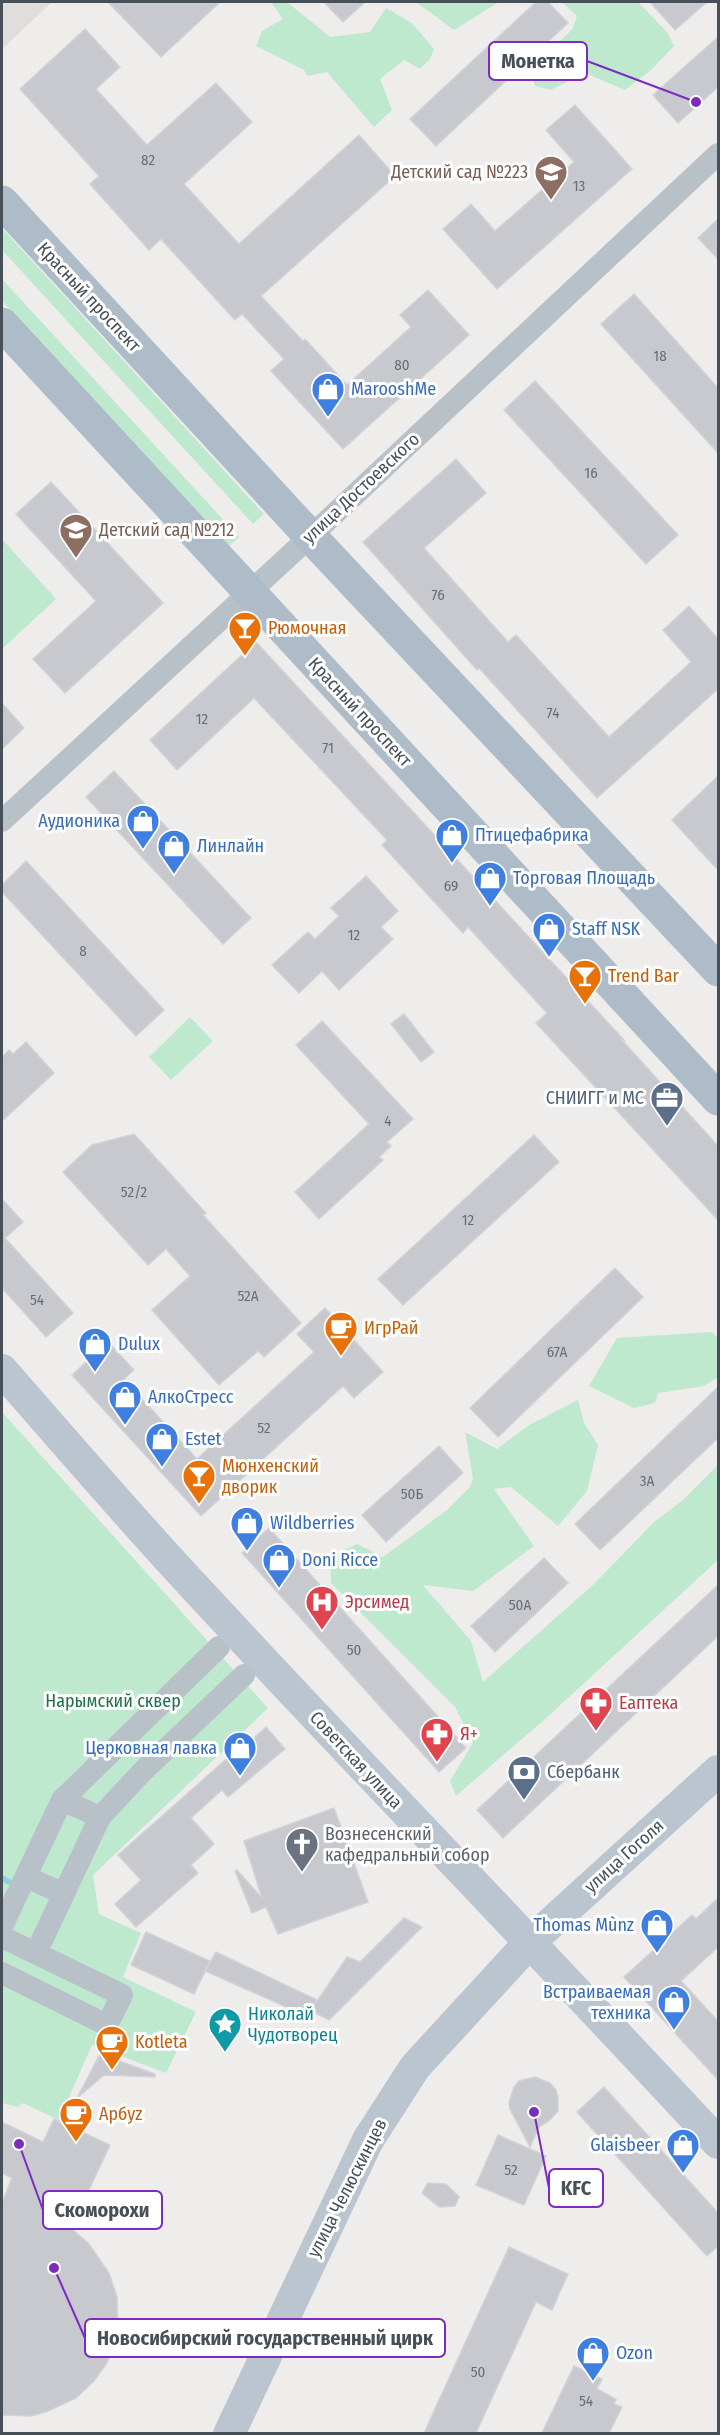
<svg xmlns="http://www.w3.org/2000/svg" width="720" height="2435" font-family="'Fira Sans Condensed',sans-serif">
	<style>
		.education { fill: #e0dddd }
		.green { fill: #bee9cf }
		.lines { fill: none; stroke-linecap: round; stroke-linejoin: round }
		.stream { stroke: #8fd1e3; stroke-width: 6 }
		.building { fill: #c7c9cf; stroke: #d1d3d7; stroke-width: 1.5 }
		.street { stroke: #b9c1c8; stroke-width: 22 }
		.secondary { stroke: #bbc5cf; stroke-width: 32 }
		.primary { stroke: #aebcc9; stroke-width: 33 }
		.labels { text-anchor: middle; stroke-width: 6; stroke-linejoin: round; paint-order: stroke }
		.number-label { font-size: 15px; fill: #676e76 }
		.education-label { font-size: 18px; fill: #785e54; stroke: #fff; text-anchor: end }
		.street-label { font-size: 18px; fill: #475058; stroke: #fff }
		.shop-label { font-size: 18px; fill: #366cbe; stroke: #fff; text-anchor: start }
		.food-label { font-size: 18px; fill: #c56008; stroke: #fff; text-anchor: start }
		.service-label { font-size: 18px; fill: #4e5e75; stroke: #fff; text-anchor: end }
		.health-label { font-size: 18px; fill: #be3a42; stroke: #fff; text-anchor: start }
		.park-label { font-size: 18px; fill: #1f7148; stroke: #fff }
		.worship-label { font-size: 18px; fill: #5b616d; stroke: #fff; text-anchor: start }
		.culture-label { font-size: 18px; fill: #0d838f; stroke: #fff; text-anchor: start }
		.leader { fill: none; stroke: #7b2cbf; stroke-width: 2 }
		.callout-dot { fill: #7b2cbf; stroke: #fff; stroke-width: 2 }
		.callout { fill: #fff; stroke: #7b2cbf; stroke-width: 2 }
		.callout-label { font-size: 20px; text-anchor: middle; font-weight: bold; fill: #475058 }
	</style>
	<rect width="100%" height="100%" fill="#efecec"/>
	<polygon class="education" points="2,2 52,2 2,49"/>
	<g class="green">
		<polygon points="271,2 287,2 330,37 370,32 386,8 412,23 434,49 430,59 420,69 404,60 380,79 392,110 374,127 327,72 307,76 304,70 256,46 262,31 283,19"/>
		<polygon points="416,2 499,2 454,30"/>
		<polygon points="562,2 638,2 667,32 674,46 650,71 625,90 585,73 551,90 535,86 529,68 572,30 577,16"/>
		<polygon points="2,228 264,514 253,524 2,250"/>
		<polygon points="2,279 239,537 228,547 2,301"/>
		<polygon points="2,539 56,599 2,649"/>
		<polygon points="190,1017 213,1041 171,1080 149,1057"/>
		<polygon points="712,1332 718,1338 718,1377 704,1386 658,1393 655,1403 634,1408 589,1386 617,1338"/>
		<polygon points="578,1400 584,1423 598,1445 587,1491 558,1526 511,1487 494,1489 534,1546 473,1591 423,1585 471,1641 483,1682 594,1584 654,1522 683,1500 718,1465 718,1560 544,1720 456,1796 450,1781 473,1743 455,1707 331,1583 330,1557 357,1544 383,1557 447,1510 469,1488 473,1479 465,1432 497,1449 529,1425"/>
		<polygon points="2,1412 268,1708 93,1875 99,1914 141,1933 123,1977 196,2012 166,2073 92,2045 59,2120 23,2103 18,2107 2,2103"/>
	</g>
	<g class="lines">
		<polyline class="stream" points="2,1878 11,1883"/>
	</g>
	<g class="building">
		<polygon points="108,2 220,2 161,57"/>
		<polygon points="324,2 365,2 343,22"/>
		<polygon points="536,2 548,2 568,23 436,146 410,119"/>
		<polygon points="650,2 707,2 675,30"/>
		<polygon points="85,29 120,67 96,89 147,145 216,83 252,122 184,184 239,244 359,135 395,176 261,296 303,341 305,339 347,385 411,327 400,315 428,290 469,335 343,449 271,371 284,359 242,314 235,320 161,239 149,250 90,184 99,176 20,89"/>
		<polygon points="718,37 718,87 678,123 653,95"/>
		<polygon points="575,105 632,169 497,289 443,229 471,204 495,231 574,162 546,130"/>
		<polygon points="718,219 718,259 698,238"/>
		<polygon points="634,294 718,388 718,453 601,324"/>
		<polygon points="535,381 678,535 646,564 504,410"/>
		<polygon points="456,459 486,493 424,548 508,642 516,635 609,737 691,662 663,630 689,606 718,639 718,689 597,798 479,668 477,670 363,542"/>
		<polygon points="51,482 163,603 65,693 33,659 96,601 16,514"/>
		<polygon points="256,642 625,1041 621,1039 718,1146 718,1220 536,1023 547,1013 468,927 463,933 382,845 387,840 254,698 177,770 150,740"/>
		<polygon points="2,703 24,728 2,749"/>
		<polygon points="114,771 251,918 223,944 86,797"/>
		<polygon points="718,776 718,870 672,820"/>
		<polygon points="26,861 164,1010 136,1036 2,892 2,885"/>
		<polygon points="366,876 398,911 381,927 393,939 339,990 322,971 299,993 272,965 308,932 315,939 339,916 331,908"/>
		<polygon points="404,1014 434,1052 421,1062 391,1024"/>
		<polygon points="322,1021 413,1119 387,1142 391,1146 379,1157 383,1160 319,1219 295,1192 369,1124 296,1045"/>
		<polygon points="26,1042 54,1073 2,1121 2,1057 9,1050 13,1054"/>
		<polygon points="134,1134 206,1213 203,1215 301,1323 264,1357 258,1351 219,1385 152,1310 190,1276 166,1249 148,1265 63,1172 92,1145"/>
		<polygon points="534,1135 559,1162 403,1305 378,1279"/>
		<polygon points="2,1199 23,1222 5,1238 73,1313 46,1337 2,1288"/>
		<polygon points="615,1268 643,1297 498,1437 470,1408"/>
		<polygon points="325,1308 383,1372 354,1398 343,1386 201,1516 72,1375 108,1342 134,1370 124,1379 197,1459 314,1352 297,1334"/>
		<polygon points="718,1387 718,1438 600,1550 575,1524"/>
		<polygon points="439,1446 463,1473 386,1542 362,1515"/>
		<polygon points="269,1528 466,1748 439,1772 242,1553"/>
		<polygon points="544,1558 568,1583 495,1652 471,1626"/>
		<polygon points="718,1585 718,1636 503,1838 477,1810"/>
		<polygon points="266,1727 285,1749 228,1797 222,1790 191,1818 214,1844 191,1865 198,1873 136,1927 115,1904 141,1880 118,1855 232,1754 234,1756"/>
		<polygon points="334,1808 368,1902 278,1934 266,1907 252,1913 235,1871 237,1870 262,1898 244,1841"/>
		<polygon points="718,1898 718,1947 681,1981 718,2021 718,2080 624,1977 692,1915 696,1919"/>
		<polygon points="404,1918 422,1927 329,2020 312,2011 309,2017 205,1971 216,1952 317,2000 316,2003 347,1957 360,1962"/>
		<polygon points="146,1932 210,1961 194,1994 131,1965"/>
		<polygon points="100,2054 155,2074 155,2077 104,2075 77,2098"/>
		<polygon points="535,2077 550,2083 556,2090 558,2098 558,2111 550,2120 539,2127 530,2147 510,2109 509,2102 514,2087 519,2081"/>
		<polygon points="604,2087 718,2213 718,2246 707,2256 577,2112"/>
		<polygon points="54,2119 110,2145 71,2228 89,2244 109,2273 117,2297 118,2329 107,2363 94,2381 76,2398 46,2412 31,2416 2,2415 2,2203 12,2178 2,2173 2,2122 43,2142"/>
		<polygon points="498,2135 546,2156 524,2205 476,2185"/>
		<polygon points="428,2183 446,2184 459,2197 455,2206 439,2207 422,2193"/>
		<polygon points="509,2247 568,2274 552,2310 536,2302 476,2433 424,2433"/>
		<polygon points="574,2366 602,2379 597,2389 616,2399 614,2404 622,2407 609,2433 542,2433"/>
	</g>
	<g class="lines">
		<g class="street">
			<polyline points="2,821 329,519 718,154"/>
			<polyline points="62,1800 100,1817"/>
			<polyline points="26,1877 64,1894"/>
			<polyline points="4,1922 62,1800 219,1647"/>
			<polyline points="2,1937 122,1995 107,2025 2,1973"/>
			<polyline points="42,1940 100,1817 143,1771 244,1675"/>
		</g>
		<g class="secondary">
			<path d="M 2,1370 C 63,1440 124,1511 188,1580 C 363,1769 543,1954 718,2143"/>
			<polyline points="229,2434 368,2140 415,2067 530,1942 718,1771"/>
		</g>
		<g class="primary">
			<polyline points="2,202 309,535 718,970"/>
			<polyline points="2,324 718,1099"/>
		</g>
	</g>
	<defs>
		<g id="school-pin" transform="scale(1.725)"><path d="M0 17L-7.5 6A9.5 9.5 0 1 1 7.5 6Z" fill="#8d6e63" stroke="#fff"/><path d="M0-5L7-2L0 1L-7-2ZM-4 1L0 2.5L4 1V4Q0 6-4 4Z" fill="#fff"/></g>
		<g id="shop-pin" transform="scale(1.725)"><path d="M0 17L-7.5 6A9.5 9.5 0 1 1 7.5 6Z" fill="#3f7fe0" stroke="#fff"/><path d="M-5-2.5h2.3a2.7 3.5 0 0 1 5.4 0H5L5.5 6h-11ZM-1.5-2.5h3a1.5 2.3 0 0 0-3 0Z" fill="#fff"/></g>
		<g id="bar-pin" transform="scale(1.725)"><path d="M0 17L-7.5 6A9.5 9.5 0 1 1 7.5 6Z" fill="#e8710a" stroke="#fff"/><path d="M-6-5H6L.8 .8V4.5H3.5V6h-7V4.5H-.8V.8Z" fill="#fff"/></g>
		<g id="office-pin" transform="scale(1.725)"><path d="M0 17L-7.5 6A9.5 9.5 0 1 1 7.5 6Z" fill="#5c6f8a" stroke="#fff"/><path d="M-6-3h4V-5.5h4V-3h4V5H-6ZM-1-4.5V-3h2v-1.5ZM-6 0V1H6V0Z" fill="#fff"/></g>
		<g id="cafe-pin" transform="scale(1.725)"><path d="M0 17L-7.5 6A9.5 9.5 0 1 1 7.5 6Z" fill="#e8710a" stroke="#fff"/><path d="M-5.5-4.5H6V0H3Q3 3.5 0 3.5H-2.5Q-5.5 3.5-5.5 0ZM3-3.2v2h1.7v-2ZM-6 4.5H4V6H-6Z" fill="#fff"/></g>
		<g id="hospital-pin" transform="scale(1.725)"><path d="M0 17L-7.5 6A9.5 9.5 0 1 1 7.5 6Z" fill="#e0444e" stroke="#fff"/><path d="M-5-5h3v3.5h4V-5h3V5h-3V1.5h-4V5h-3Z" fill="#fff"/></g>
		<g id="pharmacy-pin" transform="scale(1.725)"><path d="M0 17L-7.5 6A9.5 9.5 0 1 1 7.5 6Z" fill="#e0444e" stroke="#fff"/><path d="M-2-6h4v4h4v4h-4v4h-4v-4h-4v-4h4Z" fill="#fff"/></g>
		<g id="bank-pin" transform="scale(1.725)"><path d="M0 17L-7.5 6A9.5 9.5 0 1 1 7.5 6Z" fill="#5c6f8a" stroke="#fff"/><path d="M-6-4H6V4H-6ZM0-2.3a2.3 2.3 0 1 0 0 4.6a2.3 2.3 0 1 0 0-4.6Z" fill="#fff"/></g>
		<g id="church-pin" transform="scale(1.725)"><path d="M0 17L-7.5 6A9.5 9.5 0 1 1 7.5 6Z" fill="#6b7280" stroke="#fff"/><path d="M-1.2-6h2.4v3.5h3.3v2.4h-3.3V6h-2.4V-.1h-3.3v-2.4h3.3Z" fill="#fff"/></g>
		<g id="sight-pin" transform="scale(1.725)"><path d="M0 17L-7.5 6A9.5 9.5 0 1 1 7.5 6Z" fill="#0f9aa8" stroke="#fff"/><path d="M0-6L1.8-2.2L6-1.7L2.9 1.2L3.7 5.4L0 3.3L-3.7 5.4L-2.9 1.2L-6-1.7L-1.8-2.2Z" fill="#fff"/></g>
	</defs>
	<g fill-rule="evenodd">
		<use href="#school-pin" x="551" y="172"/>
		<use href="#shop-pin" x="328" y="389"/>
		<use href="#school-pin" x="76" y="530"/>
		<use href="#bar-pin" x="245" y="628"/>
		<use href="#shop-pin" x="143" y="821"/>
		<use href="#shop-pin" x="452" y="835"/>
		<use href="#shop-pin" x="174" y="846"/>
		<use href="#shop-pin" x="490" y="878"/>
		<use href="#shop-pin" x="549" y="929"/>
		<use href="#bar-pin" x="585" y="976"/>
		<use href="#office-pin" x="667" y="1098"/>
		<use href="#cafe-pin" x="341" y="1328"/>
		<use href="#shop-pin" x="95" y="1344"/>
		<use href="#shop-pin" x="125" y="1397"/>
		<use href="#shop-pin" x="162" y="1439"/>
		<use href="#bar-pin" x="199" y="1476"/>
		<use href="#shop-pin" x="247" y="1523"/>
		<use href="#shop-pin" x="279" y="1560"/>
		<use href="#hospital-pin" x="322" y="1602"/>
		<use href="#pharmacy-pin" x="596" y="1703"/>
		<use href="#pharmacy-pin" x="437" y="1734"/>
		<use href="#shop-pin" x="240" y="1748"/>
		<use href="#bank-pin" x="524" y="1772"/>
		<use href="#church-pin" x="302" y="1844"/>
		<use href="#shop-pin" x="657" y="1925"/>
		<use href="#shop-pin" x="674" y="2002"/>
		<use href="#sight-pin" x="225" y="2024"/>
		<use href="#cafe-pin" x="112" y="2042"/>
		<use href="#cafe-pin" x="76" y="2114"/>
		<use href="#shop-pin" x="683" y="2145"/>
		<use href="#shop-pin" x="593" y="2353"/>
	</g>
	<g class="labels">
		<g class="number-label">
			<text x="148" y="165">82</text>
			<text x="579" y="191">13</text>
			<text x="660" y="361">18</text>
			<text x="402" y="370">80</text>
			<text x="591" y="478">16</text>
			<text x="438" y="600">76</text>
			<text x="553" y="718">74</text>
			<text x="202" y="724">12</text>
			<text x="328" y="753">71</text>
			<text x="451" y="891">69</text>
			<text x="354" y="940">12</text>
			<text x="83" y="956">8</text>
			<text x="388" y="1126">4</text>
			<text x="134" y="1197">52/2</text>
			<text x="468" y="1225">12</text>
			<text x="248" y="1301">52А</text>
			<text x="37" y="1305">54</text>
			<text x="557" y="1357">67А</text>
			<text x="264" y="1433">52</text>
			<text x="647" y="1486">3А</text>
			<text x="412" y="1499">50Б</text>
			<text x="520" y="1610">50А</text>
			<text x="354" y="1655">50</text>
			<text x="511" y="2175">52</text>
			<text x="478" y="2377">50</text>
			<text x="586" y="2406">54</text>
		</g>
		<g class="education-label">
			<text x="528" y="178">Детский сад №223</text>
			<text x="99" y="536" text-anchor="start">Детский сад №212</text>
		</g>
		<g class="street-label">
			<text transform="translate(89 297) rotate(47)" y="6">Красный проспект</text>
			<text transform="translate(361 488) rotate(-43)" y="6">улица Достоевского</text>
			<text transform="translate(360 712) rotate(47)" y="6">Красный проспект</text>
			<text transform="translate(356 1760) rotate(47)" y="6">Советская улица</text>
			<text transform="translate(624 1856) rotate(-42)" y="6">улица Гоголя</text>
			<text transform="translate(347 2188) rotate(-63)" y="6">улица Челюскинцев</text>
		</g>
		<g class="shop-label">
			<text x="351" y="395">MarooshMe</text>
			<text x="120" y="827" text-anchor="end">Аудионика</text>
			<text x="475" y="841">Птицефабрика</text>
			<text x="197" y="852">Линлайн</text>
			<text x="513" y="884">Торговая Площадь</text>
			<text x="572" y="935">Staff NSK</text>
			<text x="118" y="1350">Dulux</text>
			<text x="148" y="1403">АлкоСтресс</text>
			<text x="185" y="1445">Estet</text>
			<text x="270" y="1529">Wildberries</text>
			<text x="302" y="1566">Doni Ricce</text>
			<text x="217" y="1754" text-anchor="end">Церковная лавка</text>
			<text x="634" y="1931" text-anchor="end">Thomas Mùnz</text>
			<text x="651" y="1998" text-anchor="end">Встраиваемая<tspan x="651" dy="21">техника</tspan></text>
			<text x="660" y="2151" text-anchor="end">Glaisbeer</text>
			<text x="616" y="2359">Ozon</text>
		</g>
		<g class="food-label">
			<text x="268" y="634">Рюмочная</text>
			<text x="608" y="982">Trend Bar</text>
			<text x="364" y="1334">ИгрРай</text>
			<text x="222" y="1472">Мюнхенский<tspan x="222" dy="21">дворик</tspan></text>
			<text x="135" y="2048">Kotleta</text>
			<text x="99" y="2120">Арбуz</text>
		</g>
		<g class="service-label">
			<text x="644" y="1104">СНИИГГ и МС</text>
			<text x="547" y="1778" text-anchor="start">Сбербанк</text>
		</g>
		<g class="health-label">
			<text x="345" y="1608">Эрсимед</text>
			<text x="619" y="1709">Еаптека</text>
			<text x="460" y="1740">Я+</text>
		</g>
		<g class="park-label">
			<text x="113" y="1707">Нарымский сквер</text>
		</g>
		<g class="worship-label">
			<text x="325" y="1840">Вознесенский<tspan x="325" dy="21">кафедральный собор</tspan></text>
		</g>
		<g class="culture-label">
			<text x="248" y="2020">Николай<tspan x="248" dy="21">Чудотворец</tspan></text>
		</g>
	</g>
	<path class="leader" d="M696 102L587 61M534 2112L549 2188M19 2144L43 2210M54 2268L85 2338"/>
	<g class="callout-dot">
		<circle cx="696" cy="102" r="6"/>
		<circle cx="534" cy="2112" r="6"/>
		<circle cx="19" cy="2144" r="6"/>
		<circle cx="54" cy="2268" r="6"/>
	</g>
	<g class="callout">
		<rect x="489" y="42" width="98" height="38" rx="6"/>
		<rect x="549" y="2169" width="54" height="38" rx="6"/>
		<rect x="43" y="2191" width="119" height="38" rx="6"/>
		<rect x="85" y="2319" width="360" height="38" rx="6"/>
	</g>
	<g class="callout-label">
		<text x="538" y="68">Монетка</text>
		<text x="576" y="2195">KFC</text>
		<text x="102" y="2217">Скоморохи</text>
		<text x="265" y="2345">Новосибирский государственный цирк</text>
	</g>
	<rect width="720" height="2435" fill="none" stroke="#475058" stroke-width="6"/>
</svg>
